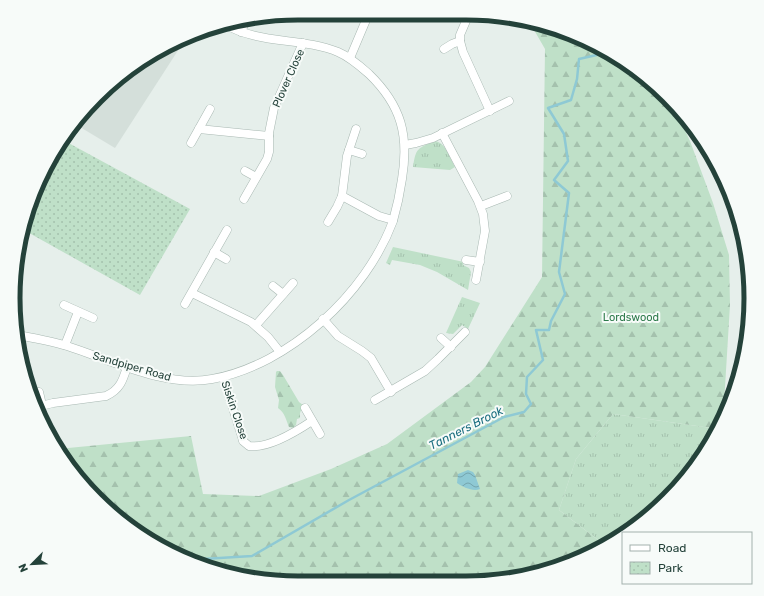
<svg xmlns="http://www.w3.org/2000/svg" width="764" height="596" font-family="Rubik,sans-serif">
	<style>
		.built { fill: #d4dfda }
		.grass { fill: url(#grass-tufts) }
		.forest { fill: url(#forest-firs) }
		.park { fill: url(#park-dots) }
		.water { fill: url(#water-waves) }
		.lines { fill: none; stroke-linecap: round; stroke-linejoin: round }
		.stream { stroke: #8ec9d4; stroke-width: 2.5 }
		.minor-casing { stroke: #a8b8b2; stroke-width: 9 }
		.minor { stroke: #fff; stroke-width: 8 }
		.labels { text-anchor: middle; stroke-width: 4; stroke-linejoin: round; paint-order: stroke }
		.street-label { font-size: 11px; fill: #24423a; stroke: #f7fbf9 }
		.park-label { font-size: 11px; fill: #2d7a4b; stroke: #f7fbf9 }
		.water-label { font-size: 12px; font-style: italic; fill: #1c6f80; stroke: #f7fbf9 }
		.rim { fill: none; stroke: #24423a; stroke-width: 5 }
	</style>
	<defs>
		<pattern id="grass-tufts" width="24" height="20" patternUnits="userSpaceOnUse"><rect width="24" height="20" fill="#bfe0c8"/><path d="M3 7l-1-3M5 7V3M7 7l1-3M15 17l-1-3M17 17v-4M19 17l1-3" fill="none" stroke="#a4c1ad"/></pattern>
		<pattern id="forest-firs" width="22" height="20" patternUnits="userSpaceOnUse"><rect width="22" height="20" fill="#bfe0c8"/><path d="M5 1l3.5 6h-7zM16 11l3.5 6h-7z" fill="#a4c1ad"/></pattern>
		<pattern id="park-dots" width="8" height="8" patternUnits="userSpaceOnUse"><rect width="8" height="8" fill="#bfe0c8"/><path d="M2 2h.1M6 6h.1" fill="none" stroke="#a4c1ad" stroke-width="1.8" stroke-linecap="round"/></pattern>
		<pattern id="water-waves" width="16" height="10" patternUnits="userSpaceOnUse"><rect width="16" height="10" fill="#8ec9d4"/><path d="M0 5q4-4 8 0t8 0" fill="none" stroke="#74a5ad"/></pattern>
	</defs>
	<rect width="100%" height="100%" fill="#e6efeb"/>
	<polygon class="built" points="186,38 115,148 75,124 96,97 155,51"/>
	<g class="grass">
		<path d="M 434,141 C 445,141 450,158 455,167 L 450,170 L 413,167 C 416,148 417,149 434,141 Z"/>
		<path d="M 710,151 L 713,155 L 736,206 L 749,261 L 750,316 L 741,372 L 738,381 C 741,338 748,289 741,247 C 735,214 721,182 710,151 Z"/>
		<polygon points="393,247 464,262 463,265 469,268 471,272 468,290 437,272 420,265 392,260 390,265 386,263"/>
		<polygon points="462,297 480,303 468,329 462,325 453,334 446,333"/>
		<polygon points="613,414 718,429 692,471 654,512 606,546 559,510 576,459"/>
	</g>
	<g class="forest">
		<polygon points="530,23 558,28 609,51 654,84 675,109 690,141 713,203 729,255 730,305 723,420 718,429 613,414 576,459 559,510 606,546 557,568 485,582 243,578 189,561 139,535 84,486 58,449 191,436 203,494 259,496 331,469 387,444 471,382 485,367 542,277 545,49"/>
		<path d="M 277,371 L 280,371 L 283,375 L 299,402 L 303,405 L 300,413 L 300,418 L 297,419 L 296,425 L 293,428 L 289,427 C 286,420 285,413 278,408 L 279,400 L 275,387 L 276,372 Z"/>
	</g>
	<polygon class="park" points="63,140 190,209 140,295 22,229 23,224 51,156"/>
	<path class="water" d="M 468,470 L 473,472 L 475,475 L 480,489 C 473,492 463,487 457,483 L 458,474 Z"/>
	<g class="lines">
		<polyline class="stream" points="187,560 252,556 349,500 504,417 524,412 531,404 526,394 527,377 543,360 536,330 549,330 551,321 565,294 559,272 569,193 554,180 568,161 564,134 548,108 571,100 577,79 579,59 601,54 600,47"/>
		<g class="minor-casing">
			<g id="minor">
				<polyline points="469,14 460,35 460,41 463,52 490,111"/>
				<polyline points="241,32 246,20"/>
				<polyline points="444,49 452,44 460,41"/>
				<polyline points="350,58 369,13"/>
				<polyline points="199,129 269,136"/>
				<polyline points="442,133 478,201 483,214 485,231 476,280"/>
				<polyline points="191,143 210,109"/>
				<polyline points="405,145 416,143 433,138 509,101"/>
				<polyline points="349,150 362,154"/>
				<polyline points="245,171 256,177"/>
				<polyline points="342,196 379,216 393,220"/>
				<polyline points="244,199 267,159 269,152 269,133 274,108 303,43"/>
				<polyline points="481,206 507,196"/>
				<polyline points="328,222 337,207 342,196 347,156 356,129"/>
				<polyline points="214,252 226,259"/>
				<polyline points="466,260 480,262"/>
				<polyline points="273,286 283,294"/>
				<polyline points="192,293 251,322 268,337 280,352"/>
				<polyline points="185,304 227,230"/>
				<polyline points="64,305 93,318"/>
				<polyline points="323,319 338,336 362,351 371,358 391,392"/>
				<polyline points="256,325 293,283"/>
				<path d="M 18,335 C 34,338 51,341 67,346 C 111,360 165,388 212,379 C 289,365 366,294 393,221 C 397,207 400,193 402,179 C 409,136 402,106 369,74 C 360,66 350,57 338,52 C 301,37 258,45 223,23"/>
				<polyline points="441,338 451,347"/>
				<polyline points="65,345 78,312"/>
				<path d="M 223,377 L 242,437 L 243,441 L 249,446 C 268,449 297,431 312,421"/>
				<polyline points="39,392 42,405"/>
				<polyline points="375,400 425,371 438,359 465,332"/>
				<path d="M 37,407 L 53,403 L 106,396 C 120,390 123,380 127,367"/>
				<polyline points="305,408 320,434"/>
			</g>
		</g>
		<use href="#minor" class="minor"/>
	</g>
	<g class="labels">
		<g class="street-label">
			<text transform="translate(288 78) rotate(-66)" y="4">Plover Close</text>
			<text transform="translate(132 366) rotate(16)" y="4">Sandpiper Road</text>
			<text transform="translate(235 410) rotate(71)" y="4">Siskin Close</text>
		</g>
		<g class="park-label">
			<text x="631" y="321">Lordswood</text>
		</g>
		<g class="water-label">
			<text transform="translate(466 428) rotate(-27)" y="4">Tanners Brook</text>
		</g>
	</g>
	<path d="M0 0H764V596H0ZM298 20H466A278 278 0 0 1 744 298V298A278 278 0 0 1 466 576H298A278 278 0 0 1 20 298V298A278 278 0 0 1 298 20Z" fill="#f7fbf9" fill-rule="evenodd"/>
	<path class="rim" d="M298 20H466A278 278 0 0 1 744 298V298A278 278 0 0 1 466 576H298A278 278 0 0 1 20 298V298A278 278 0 0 1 298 20Z"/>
	<rect x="622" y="532" width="130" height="52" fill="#f7fbf9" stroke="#a3b1ad"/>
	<rect x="630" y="545" width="20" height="6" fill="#ffffff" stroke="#a3b1ad"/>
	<text x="658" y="552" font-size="12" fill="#24423a">Road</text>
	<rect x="630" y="562" width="20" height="12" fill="url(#park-dots)" stroke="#a3b1ad"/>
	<text x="658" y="572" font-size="12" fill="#24423a">Park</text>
	<g transform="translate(32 564) rotate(246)" stroke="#f7fbf9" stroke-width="3" paint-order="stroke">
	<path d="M0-3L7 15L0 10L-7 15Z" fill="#24423a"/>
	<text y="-6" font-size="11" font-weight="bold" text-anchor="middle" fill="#24423a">N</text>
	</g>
</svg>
